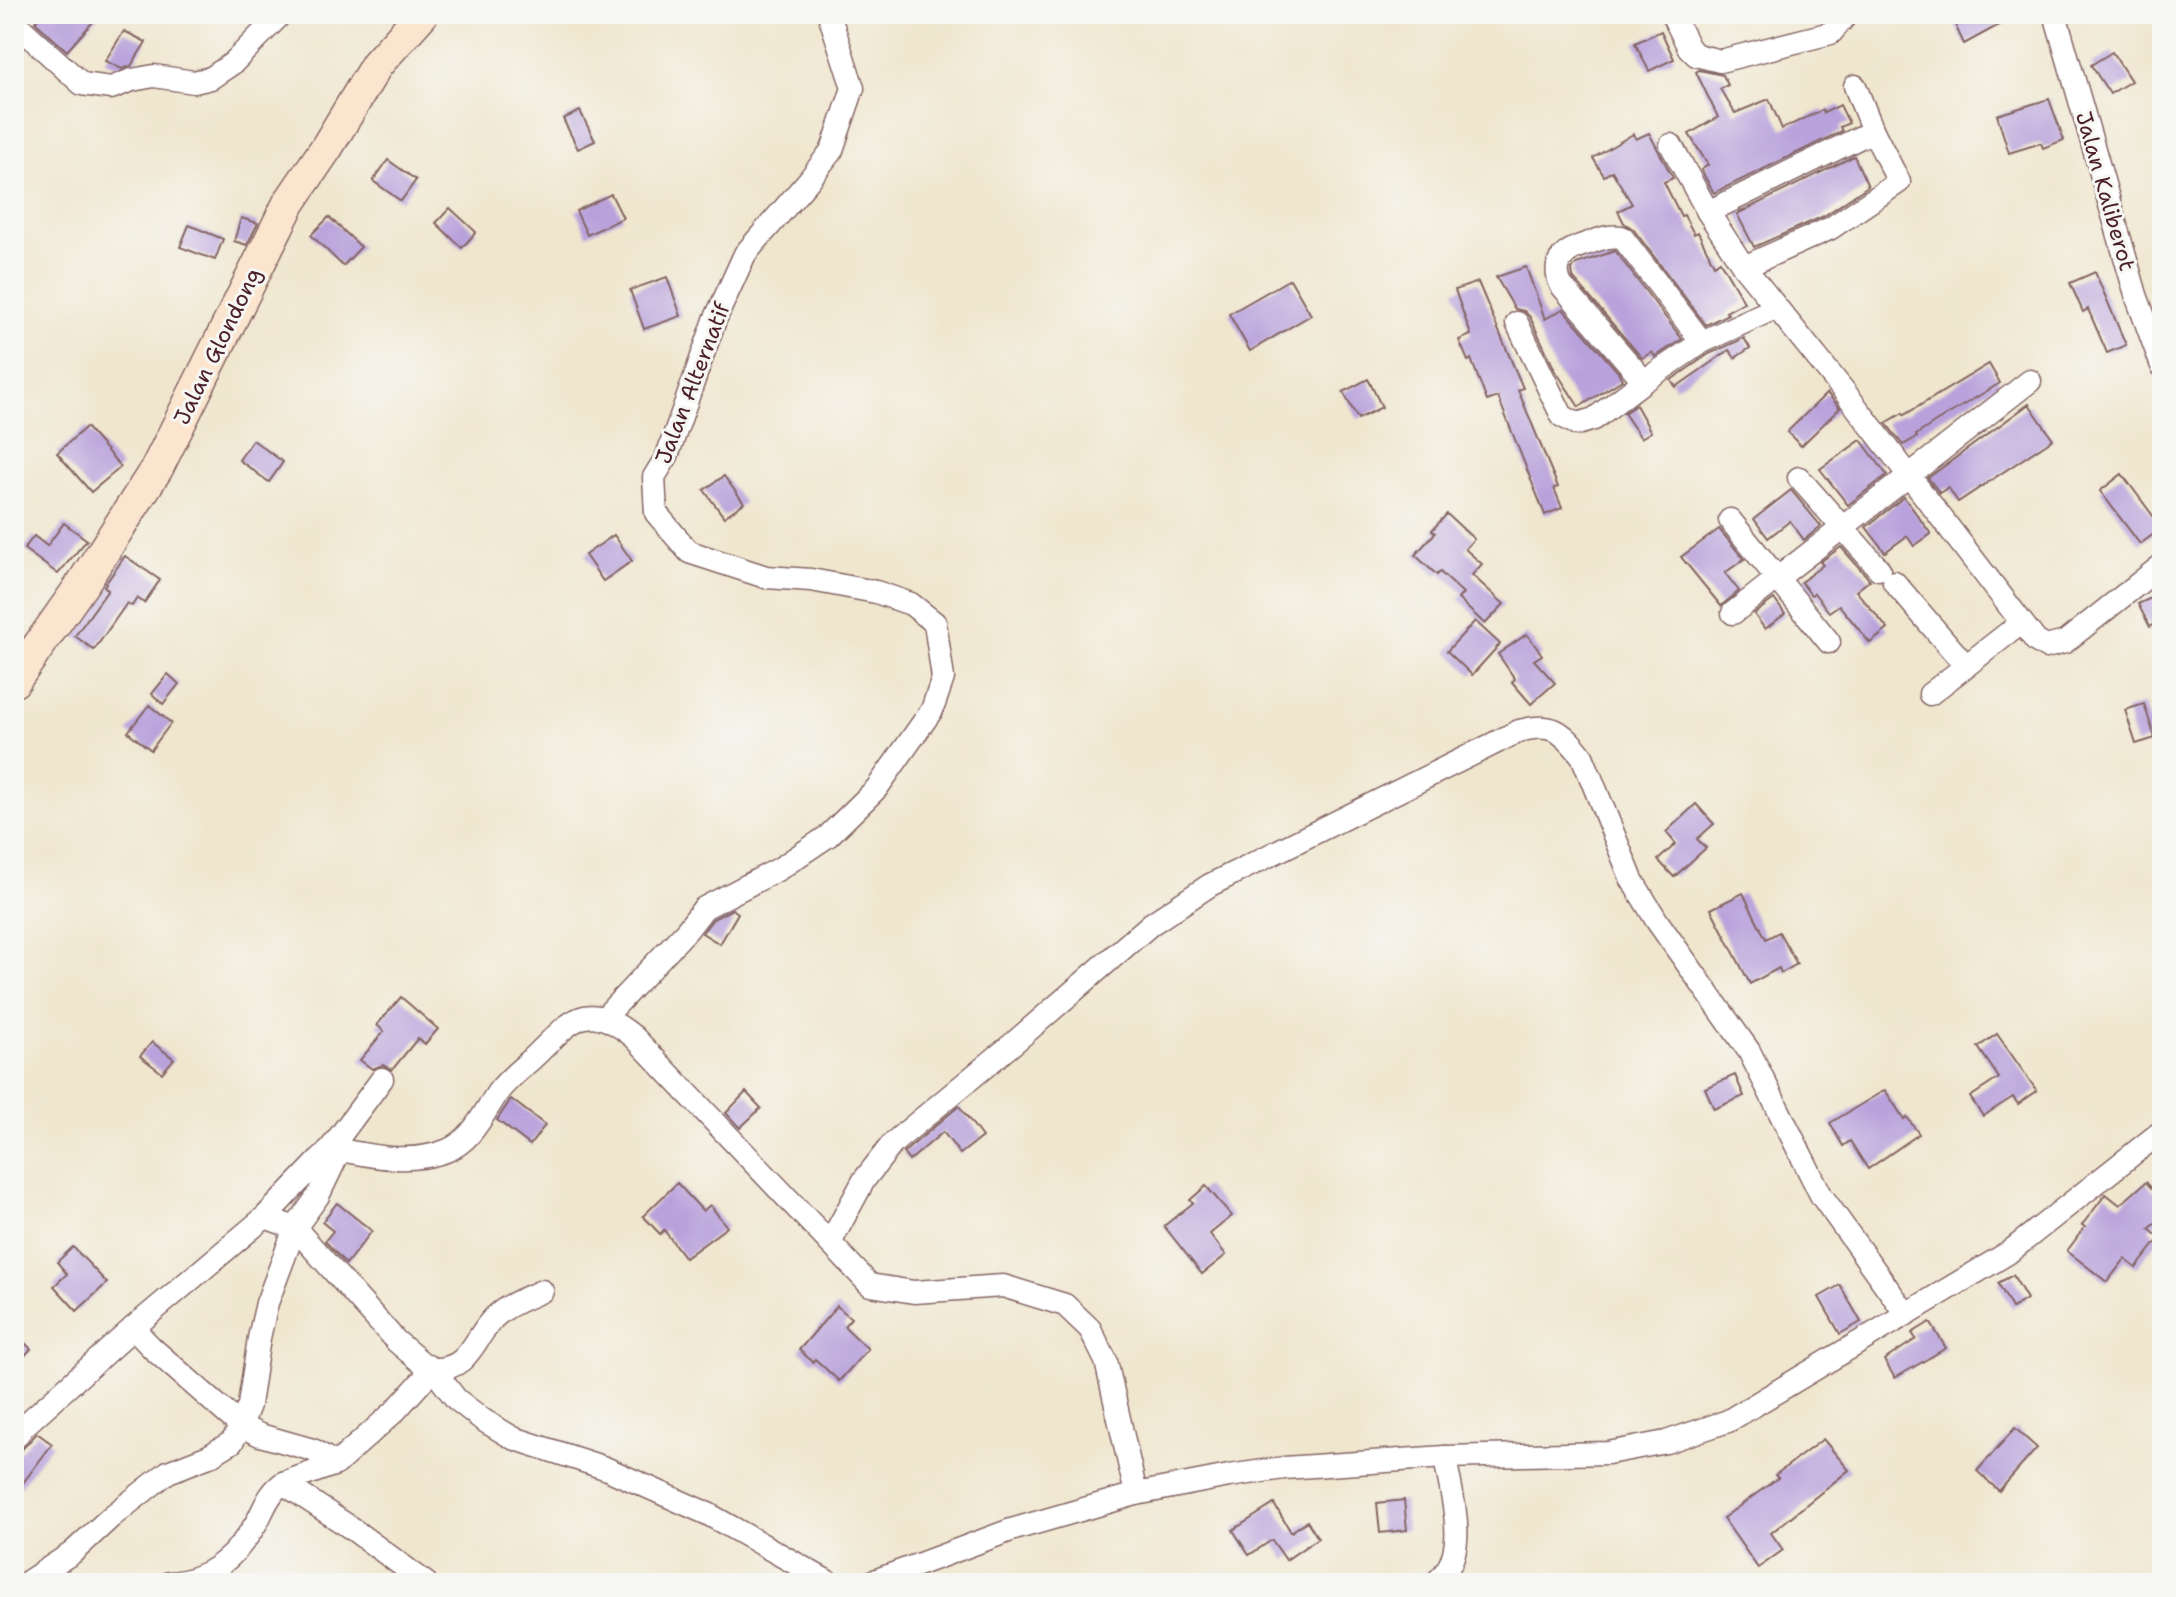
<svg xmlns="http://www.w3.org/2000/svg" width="2176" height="1597" font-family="'Shantell Sans',sans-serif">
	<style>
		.building { fill: #b9a2db }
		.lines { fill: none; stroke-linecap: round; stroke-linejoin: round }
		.minor-casing { stroke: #846564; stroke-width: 25 }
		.secondary-casing { stroke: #846564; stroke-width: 35 }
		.minor { stroke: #fff; stroke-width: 22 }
		.secondary { stroke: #fbe5cf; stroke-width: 32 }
		.labels { text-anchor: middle; stroke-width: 6; stroke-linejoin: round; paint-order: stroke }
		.street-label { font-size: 22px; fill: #4a1f2b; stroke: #f6f6f2 }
	</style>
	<rect width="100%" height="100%" fill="#f6f6f2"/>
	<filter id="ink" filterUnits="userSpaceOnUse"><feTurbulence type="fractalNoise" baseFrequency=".0125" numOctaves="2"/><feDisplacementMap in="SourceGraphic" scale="16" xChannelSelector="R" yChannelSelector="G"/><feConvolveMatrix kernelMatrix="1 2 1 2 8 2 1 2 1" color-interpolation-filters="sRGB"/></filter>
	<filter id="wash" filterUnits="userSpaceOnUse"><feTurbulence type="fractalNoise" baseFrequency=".006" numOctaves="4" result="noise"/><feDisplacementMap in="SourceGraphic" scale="32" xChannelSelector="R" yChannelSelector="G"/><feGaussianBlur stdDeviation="1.8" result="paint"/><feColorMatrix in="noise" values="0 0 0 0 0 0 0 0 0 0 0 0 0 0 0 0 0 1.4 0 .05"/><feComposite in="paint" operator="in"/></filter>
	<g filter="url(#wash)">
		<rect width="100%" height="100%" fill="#f0e6ce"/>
		<g id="blocks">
			<g class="building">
				<polygon points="41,14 100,14 67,51 35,22"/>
				<polygon points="1950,14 2019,14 1964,44"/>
				<polygon points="124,31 146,42 131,66 122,69 105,61"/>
				<polygon points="1661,31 1674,59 1649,71 1635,43"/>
				<polygon points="2112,52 2131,81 2110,94 2091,65"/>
				<polygon points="1699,70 1723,75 1728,85 1720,89 1735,113 1769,99 1782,129 1822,110 1824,113 1840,105 1849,123 1840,127 1842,131 1714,193 1701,170 1708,165 1689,134 1718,117 1696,72"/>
				<polygon points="2049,99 2064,140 2043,148 2041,143 2009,153 1997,115"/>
				<polygon points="580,111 595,141 578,149 563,119"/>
				<polygon points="1649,133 1673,178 1664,182 1681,216 1684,215 1694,234 1698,232 1714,265 1720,261 1744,302 1726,312 1728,314 1706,325 1633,229 1624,223 1618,211 1632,204 1612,171 1604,176 1593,158 1633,134 1636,139"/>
				<polygon points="1854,156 1868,186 1824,216 1754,247 1737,214"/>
				<polygon points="388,160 416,180 401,201 373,181"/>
				<polygon points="611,194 623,218 587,235 576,211"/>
				<polygon points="450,208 476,232 462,248 436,223"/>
				<polygon points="329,217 361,247 343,266 311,235"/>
				<polygon points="241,218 258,223 247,245 234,241"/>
				<polygon points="189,225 223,239 215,260 180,247"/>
				<polygon points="1615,251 1682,339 1655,357 1652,352 1642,358 1573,278 1572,270 1576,264"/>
				<polygon points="1526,267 1545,319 1563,309 1619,373 1622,380 1579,407 1555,370 1530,317 1524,311 1515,309 1496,277"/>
				<polygon points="2095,272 2126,345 2107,353 2088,309 2083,312 2070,283"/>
				<polygon points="667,277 681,316 644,329 630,290"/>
				<polygon points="1290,279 1311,315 1250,351 1229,314"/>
				<polygon points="1478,282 1523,388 1518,390 1558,487 1554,488 1562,508 1545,515 1498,397 1487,401 1471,359 1468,361 1459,340 1471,335 1455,290"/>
				<polygon points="1744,338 1750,348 1735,358 1729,350 1676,387 1671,380 1709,354"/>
				<polygon points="1989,364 2000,383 1934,423 1916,435 1917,437 1903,445 1886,423 1903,413 1904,415"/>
				<polygon points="1368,379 1382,407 1358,419 1343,392"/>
				<polygon points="1827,393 1840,408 1801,446 1787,432"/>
				<polygon points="2029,404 2053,439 1958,502 1948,487 1940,493 1928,478"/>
				<polygon points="1636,405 1651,432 1641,438 1624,413"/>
				<polygon points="86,427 121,467 91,492 57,453"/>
				<polygon points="253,440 283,462 269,482 239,460"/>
				<polygon points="1861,440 1887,475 1848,505 1820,469"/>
				<polygon points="2122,474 2162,528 2140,544 2100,491"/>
				<polygon points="724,476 744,503 724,517 704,490"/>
				<polygon points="1791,490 1821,526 1804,540 1790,521 1768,538 1754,519"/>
				<polygon points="1904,497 1931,534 1914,546 1907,536 1885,552 1866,527"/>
				<polygon points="1447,514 1474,539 1465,549 1482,564 1472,575 1504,604 1485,624 1458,599 1463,593 1440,572 1437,575 1415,555 1435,533 1432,530"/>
				<polygon points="64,523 87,540 58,574 24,549 34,536 47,546"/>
				<polygon points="1719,529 1744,559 1725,573 1739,591 1721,606 1681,557"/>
				<polygon points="614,535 632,561 603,581 585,555"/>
				<polygon points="1841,547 1870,580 1856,591 1888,629 1870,643 1839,605 1829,612 1814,593 1811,595 1801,582 1823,565 1820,562"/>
				<polygon points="125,556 160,580 144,603 137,598 132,606 127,603 94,650 75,636 108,590 104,586"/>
				<polygon points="2162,593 2162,621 2150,627 2138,604"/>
				<polygon points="1774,599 1785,614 1765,629 1754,614"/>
				<polygon points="1475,621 1500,644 1472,675 1447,651"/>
				<polygon points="1527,634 1542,655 1534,660 1555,683 1531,704 1512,682 1515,679 1498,654"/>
				<polygon points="168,674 179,684 163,704 152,694"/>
				<polygon points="2144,704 2155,738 2136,744 2125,710"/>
				<polygon points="149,705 171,723 151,750 128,732"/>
				<polygon points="1696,804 1714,824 1697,839 1706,848 1674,877 1658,860 1676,844 1666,832"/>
				<polygon points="1743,893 1766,939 1779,932 1797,964 1781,973 1779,968 1750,984 1711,909"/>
				<polygon points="732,909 738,913 720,944 702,933 713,919"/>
				<polygon points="401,997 438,1029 425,1044 418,1038 392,1070 383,1065 372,1069 360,1060 384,1031 377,1025"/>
				<polygon points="1997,1034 2037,1091 2018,1104 2013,1097 1983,1116 1970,1097 1999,1078 1978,1047"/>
				<polygon points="152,1042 174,1059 162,1073 140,1056"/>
				<polygon points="1735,1075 1744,1096 1714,1109 1705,1088"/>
				<polygon points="1885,1090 1904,1119 1907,1117 1919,1134 1868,1169 1850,1141 1843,1146 1830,1123"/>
				<polygon points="746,1092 761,1108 740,1128 726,1113"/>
				<polygon points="511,1099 545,1125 530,1145 497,1120"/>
				<polygon points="959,1106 982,1137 960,1154 943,1132 909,1161 903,1153"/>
				<polygon points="2146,1182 2162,1200 2162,1218 2149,1229 2160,1238 2136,1268 2125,1259 2107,1282 2067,1251 2085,1227 2082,1225 2106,1194 2120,1205"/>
				<polygon points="677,1183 703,1211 710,1205 727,1227 685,1258 664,1230 660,1234 643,1216"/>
				<polygon points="1206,1186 1232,1216 1210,1234 1226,1255 1202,1274 1164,1226 1193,1203 1190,1200"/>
				<polygon points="337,1203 372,1231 346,1264 325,1241 333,1231 322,1222"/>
				<polygon points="73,1247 107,1283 77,1311 54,1286 67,1274 57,1262"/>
				<polygon points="2013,1275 2027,1299 2012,1308 1998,1283"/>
				<polygon points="1840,1285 1861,1322 1840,1334 1819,1297"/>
				<polygon points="837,1306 851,1318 844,1326 868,1349 839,1381 815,1359 813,1362 799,1350"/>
				<polygon points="1930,1322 1946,1348 1895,1378 1884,1360 1916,1339 1912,1333"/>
				<polygon points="14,1332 31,1349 14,1367"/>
				<polygon points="2015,1428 2037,1448 1999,1491 1977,1471"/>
				<polygon points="37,1433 52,1444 14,1495 14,1458"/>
				<polygon points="1823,1439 1849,1470 1771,1533 1783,1550 1758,1568 1723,1518 1778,1478 1775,1475"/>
				<polygon points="1404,1500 1407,1530 1380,1533 1377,1503"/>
				<polygon points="1274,1504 1291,1532 1307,1521 1318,1538 1286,1560 1272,1540 1249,1555 1233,1530"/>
			</g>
		</g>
	</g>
	<g filter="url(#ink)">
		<use href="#blocks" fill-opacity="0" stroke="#846564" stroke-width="2"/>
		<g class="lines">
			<g class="minor-casing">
				<g id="minor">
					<polyline points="1672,14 1689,48 1696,55 1720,61 1831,33 1847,14"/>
					<polyline points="2055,14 2136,295 2162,366"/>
					<polyline points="14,22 82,84 111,88 132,80 154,76 194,82 211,78 233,63 281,14"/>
					<polyline points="1671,145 1708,212 1744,267 1844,391 2036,641 2046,647 2065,642 2162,565"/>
					<polyline points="1708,212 1873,131"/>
					<polyline points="1744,267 1831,228 1899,182 1873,131 1855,86"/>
					<polyline points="1517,323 1562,416 1577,424 1594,419 1644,381 1702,342 1775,308"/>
					<path d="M 1644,381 L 1561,285 C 1550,260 1567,249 1589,243 C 1600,239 1610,235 1622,237 L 1702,342"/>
					<polyline points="1799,478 1879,569"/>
					<polyline points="1730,520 1829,642"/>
					<polyline points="1894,582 1966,666"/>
					<polyline points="1733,613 2030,381"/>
					<polyline points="1930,694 2021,623"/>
					<polyline points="604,1018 687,930 704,908 779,869 828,836 877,788 932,710 943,678 935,623 911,604 876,592 811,580 766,577 689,552 656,513 654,477 667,456 715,320 745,254 809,180 832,150 853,88 829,14"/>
					<path d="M 331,1148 C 369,1156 408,1165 446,1151 C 472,1141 483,1114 498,1092 C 508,1078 525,1066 537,1054 C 574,1018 587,999 634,1037 L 870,1285 L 914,1292 L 1003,1286 L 1065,1305 L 1090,1329 L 1106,1361 L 1136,1494"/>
					<polyline points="265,1217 295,1228 396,1341 422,1363 433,1369 456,1399 483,1420 513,1438 605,1468 708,1514 830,1583"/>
					<path d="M 830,1243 L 864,1180 L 893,1143 L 1016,1041 L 1151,924 L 1210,885 L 1519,731 C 1552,722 1561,730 1582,756 L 1632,880 L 1657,921 L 1749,1051 L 1821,1195 L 1906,1314"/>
					<path d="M 133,1328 L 152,1348 L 241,1426 L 260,1435 L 313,1450 L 336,1464 L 395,1411 L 433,1369 C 474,1371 474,1330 502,1311 C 514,1302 529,1297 542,1291"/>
					<polyline points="14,1439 24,1426 133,1328 265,1217 331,1148 382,1079"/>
					<polyline points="283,1483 336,1464"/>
					<polyline points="26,1583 72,1553 111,1517 168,1472 209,1456 232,1442 241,1426 249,1405 259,1338 267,1303 295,1228 318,1196 340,1150"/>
					<path d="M 169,1583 C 211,1580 237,1556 258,1520 C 265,1506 270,1492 283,1483 L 351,1528 L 426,1583"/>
					<polyline points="869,1583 1011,1530 1136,1494 1229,1476 1284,1468 1445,1457 1608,1453 1666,1442 1728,1421 2008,1253 2162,1131"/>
					<path d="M 1435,1583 C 1472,1554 1451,1497 1445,1457"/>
				</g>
			</g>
			<g class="secondary-casing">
				<polyline id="secondary" points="14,681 83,583 157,468 289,203 327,147 377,64 422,14"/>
			</g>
			<use href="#minor" class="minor"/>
			<use href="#secondary" class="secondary"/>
		</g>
	</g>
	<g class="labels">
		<g class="street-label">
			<text transform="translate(2106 191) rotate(74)" y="8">Jalan Kaliberot</text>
			<text transform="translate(217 346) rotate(-64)" y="8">Jalan Glondong</text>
			<text transform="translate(692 383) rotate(-69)" y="8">Jalan Alternatif</text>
		</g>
	</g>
	<rect width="2176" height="1597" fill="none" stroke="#f6f6f2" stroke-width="48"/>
</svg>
